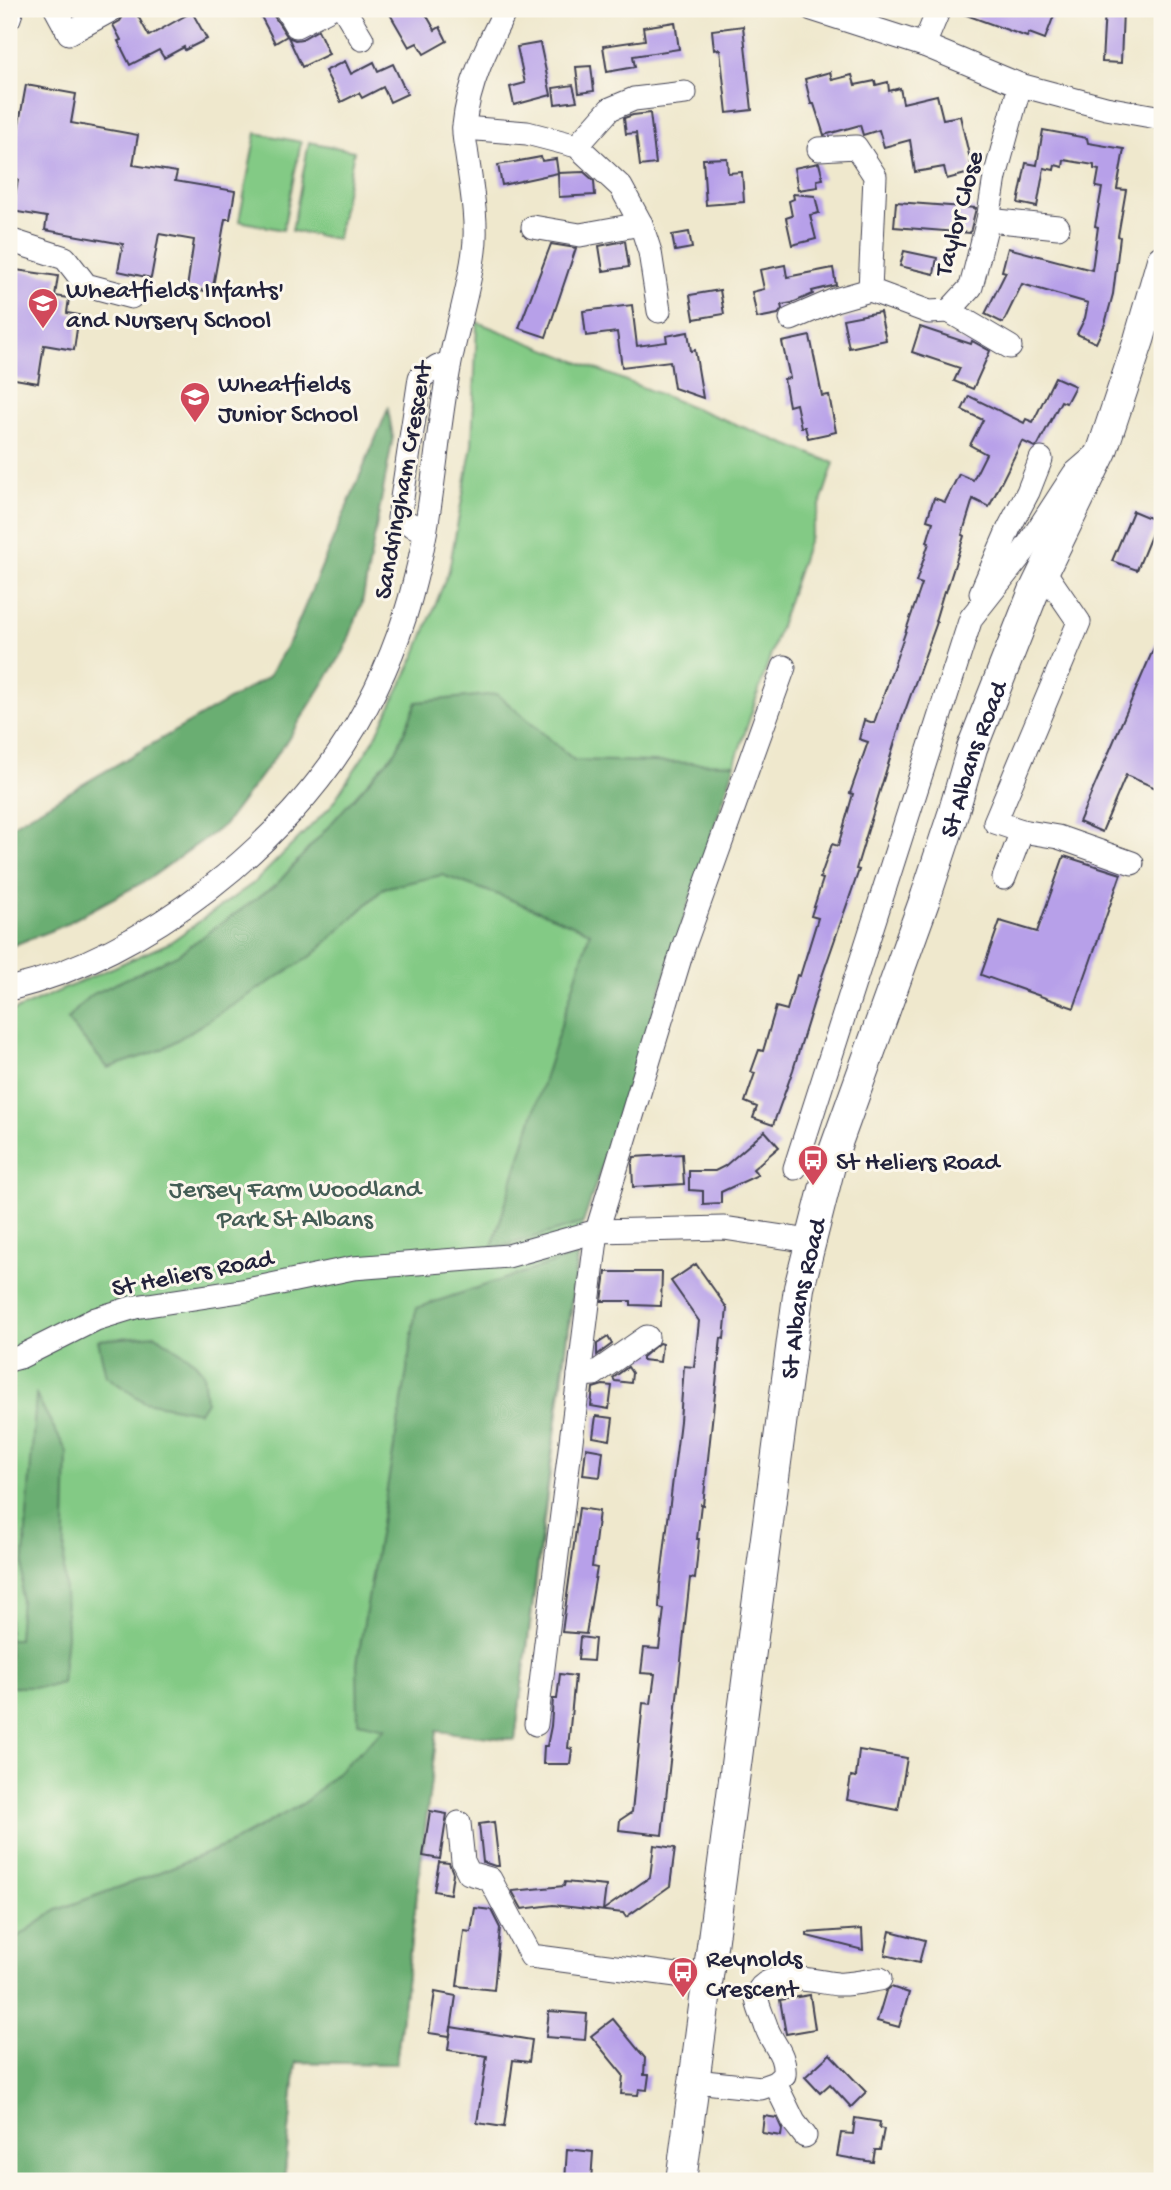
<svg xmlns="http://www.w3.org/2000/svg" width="1171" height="2190" font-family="'Gochi Hand',sans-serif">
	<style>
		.green { fill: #83ca85; stroke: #527660; stroke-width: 2 }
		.forest { fill: #6aae72; stroke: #466856; stroke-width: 2 }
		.building { fill: #b7a0e9 }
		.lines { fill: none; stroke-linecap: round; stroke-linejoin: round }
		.minor-casing { stroke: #414051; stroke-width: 25 }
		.major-casing { stroke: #414051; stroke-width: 32 }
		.minor { stroke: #fff; stroke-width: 23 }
		.major { stroke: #fff; stroke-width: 30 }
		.labels { text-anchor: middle; stroke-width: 6; stroke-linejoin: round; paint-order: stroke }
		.street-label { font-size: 26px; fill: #22223b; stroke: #fbf7ec }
		.poi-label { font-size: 26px; fill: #22223b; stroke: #fbf7ec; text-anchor: start }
		.park-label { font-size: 26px; fill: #445d55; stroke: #fbf7ec }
	</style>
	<rect width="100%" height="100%" fill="#fbf7ec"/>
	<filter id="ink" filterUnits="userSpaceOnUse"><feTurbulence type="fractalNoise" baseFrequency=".0143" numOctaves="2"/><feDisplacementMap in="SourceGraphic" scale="14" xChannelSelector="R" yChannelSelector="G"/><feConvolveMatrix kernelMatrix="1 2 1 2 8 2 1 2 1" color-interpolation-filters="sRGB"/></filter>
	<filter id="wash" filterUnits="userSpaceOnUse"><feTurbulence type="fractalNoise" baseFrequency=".00686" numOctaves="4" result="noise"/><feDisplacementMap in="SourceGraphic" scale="28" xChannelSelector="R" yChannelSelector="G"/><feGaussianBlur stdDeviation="1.57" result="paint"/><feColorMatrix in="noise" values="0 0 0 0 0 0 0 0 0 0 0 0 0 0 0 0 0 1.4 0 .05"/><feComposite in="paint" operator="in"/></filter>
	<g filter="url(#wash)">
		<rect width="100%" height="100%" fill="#efe8cd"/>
		<g class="green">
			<polygon points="256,133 301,142 283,230 239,221"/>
			<polygon points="309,142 354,151 337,239 292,231"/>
			<polygon points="477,322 834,463 583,1223 515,1740 437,1730 396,2064 296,2062 284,2181 9,2181 9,1013 169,943 255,882 330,807 374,740 416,654 449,570 472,445"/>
		</g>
		<g class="forest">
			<polygon points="388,409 393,437 362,603 344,651 287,741 224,825 149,879 60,927 9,947 9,827 268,677 292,637"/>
			<polygon points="497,694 574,760 735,764 583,1223 491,1250 590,932 504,897 442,875 384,888 313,955 161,1050 108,1068 67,1020 89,996 177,955 277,884 396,751 417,702"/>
			<polygon points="577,1255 515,1740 437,1731 396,2064 296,2062 284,2181 9,2181 9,1943 57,1910 152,1875 227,1845 304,1803 385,1728 358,1722 357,1663 405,1383 416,1308"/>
			<polygon points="156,1335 193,1360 203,1372 206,1401 199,1412 144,1402 106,1376 98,1340"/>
			<polygon points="36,1395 67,1452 64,1572 67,1635 62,1683 48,1687 9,1687 9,1639 18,1639"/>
		</g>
		<g id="blocks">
			<g class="building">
				<polygon points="134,9 149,36 192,12 207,39 185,50 184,47 164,58 159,50 130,65 118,41 121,40 113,25 120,21 126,12"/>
				<polygon points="257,9 272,9 274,16 287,36 275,43"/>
				<polygon points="387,9 423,9 435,30 440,27 447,41 424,54 417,43 409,47"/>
				<polygon points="956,9 1022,9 1034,13 1036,9 1054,15 1045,39 1029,33 1027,37 955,11"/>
				<polygon points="1105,9 1123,9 1121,63 1102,62"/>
				<polygon points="675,22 679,49 633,56 635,67 607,72 603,46 645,40 643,27"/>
				<polygon points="743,26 752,110 727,113 720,49 714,50 712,30"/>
				<polygon points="318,30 329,54 302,67 288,37 295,40 302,39"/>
				<polygon points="540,43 551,95 514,105 510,87 525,83 517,47"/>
				<polygon points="345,61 351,74 374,62 378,71 393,64 407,94 390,102 383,87 362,98 359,93 341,102 325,71"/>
				<polygon points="591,66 594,91 579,93 576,67"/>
				<polygon points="830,72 832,80 852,75 855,85 875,81 876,85 888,82 889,91 900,88 903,103 937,95 943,119 960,116 973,172 947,179 944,167 915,172 910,140 884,147 879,130 863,135 860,125 824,135 814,104 811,104 805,79"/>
				<polygon points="26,85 76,94 71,123 138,135 133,165 177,172 175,181 235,191 230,219 225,219 212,292 187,288 194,240 159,234 151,278 118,271 123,244 45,230 47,217 12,211 18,180 9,178"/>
				<polygon points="573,85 577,101 555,104 553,88"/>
				<polygon points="650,113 656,164 640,166 636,133 626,134 624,118 633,115"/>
				<polygon points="1043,130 1087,138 1088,143 1124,149 1117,189 1126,190 1118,236 1120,237 1113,294 1105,324 1096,343 1077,334 1085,318 1088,303 1022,284 1003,323 985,314 1006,272 1002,271 1008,248 1092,270 1098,227 1095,226 1102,188 1096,187 1099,170 1094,169 1094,165 1064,160 1063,167 1055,165 1054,170 1044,168 1037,207 1018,203 1026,163 1037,165"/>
				<polygon points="541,157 542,161 556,159 558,173 502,185 498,165"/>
				<polygon points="727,158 728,173 742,172 744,202 706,205 703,159"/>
				<polygon points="819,163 823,179 817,180 818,187 798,190 794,168"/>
				<polygon points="584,172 594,181 595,195 559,197 558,173"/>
				<polygon points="793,194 815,196 819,213 810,215 816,239 792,245 786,218 792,216 789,201 794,199"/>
				<polygon points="896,202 976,208 970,233 894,227"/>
				<polygon points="689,232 692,248 675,251 672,235"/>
				<polygon points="625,241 629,267 603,271 599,246"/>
				<polygon points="551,244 576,248 546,337 519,328"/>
				<polygon points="904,251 937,258 934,274 900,266"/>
				<polygon points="785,265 787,277 833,268 836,285 812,291 813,294 792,303 781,305 782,309 778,314 757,318 752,292 764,289 760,270"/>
				<polygon points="9,269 58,276 55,296 69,298 67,313 79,315 74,350 44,345 38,383 9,378"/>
				<polygon points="720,290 724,314 694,319 690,295"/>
				<polygon points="632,305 637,346 667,342 666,336 688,332 691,351 695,350 703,398 674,388 670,361 622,367 617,332 586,336 583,311"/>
				<polygon points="880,312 886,340 849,348 843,319"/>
				<polygon points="920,327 971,344 972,341 990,351 973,389 954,381 960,368 912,352"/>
				<polygon points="810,336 822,396 829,395 836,432 808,438 805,427 801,427 796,404 789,406 784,379 790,378 782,342"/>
				<polygon points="1055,377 1075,386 1066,403 1061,401 1038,445 1035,447 1022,441 989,507 973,499 962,535 964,536 946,592 944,591 935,621 937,622 901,722 856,869 859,870 820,982 793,1070 773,1125 753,1118 757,1107 745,1102 755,1073 751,1072 759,1050 763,1051 776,1007 787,1010 797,975 800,976 818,918 811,916 823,879 820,878 832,844 838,846 853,794 850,793 868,742 859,739 864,720 874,723 922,584 916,582 929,543 927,542 933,522 927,520 934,498 945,502 959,474 973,480 986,454 970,445 983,420 962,410 969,396 1024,423 1026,419 1033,422"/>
				<polygon points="1133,511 1157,521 1137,570 1112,561"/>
				<polygon points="1162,629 1162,781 1158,789 1126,775 1102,832 1079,822"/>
				<polygon points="1064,856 1121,874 1074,1008 981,975 1000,921 1037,932"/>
				<polygon points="765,1131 779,1147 753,1169 758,1175 721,1192 721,1203 703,1204 703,1191 689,1190 689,1171 715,1171 725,1166"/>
				<polygon points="682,1154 684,1184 633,1187 632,1164 634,1157"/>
				<polygon points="696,1264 727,1308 724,1339 721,1338 703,1505 701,1504 697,1539 699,1539 695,1579 690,1578 662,1835 619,1830 620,1820 632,1812 643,1703 651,1704 655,1674 641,1673 644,1648 659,1649 664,1609 659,1608 660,1586 680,1421 684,1366 694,1367 699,1321 671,1281"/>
				<polygon points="606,1272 662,1272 661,1306 631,1305 631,1301 602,1301"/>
				<polygon points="608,1337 612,1344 597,1355 597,1344"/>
				<polygon points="659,1343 662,1344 660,1362 642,1360 642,1357"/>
				<polygon points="628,1367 632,1373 631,1383 615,1381 613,1378"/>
				<polygon points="603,1385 612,1386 609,1409 591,1406 593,1388"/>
				<polygon points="596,1416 613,1418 610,1440 593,1437"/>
				<polygon points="586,1448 603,1451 600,1477 583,1475"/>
				<polygon points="579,1508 599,1511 592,1567 597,1568 586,1634 562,1632"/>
				<polygon points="580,1637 595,1639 593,1661 578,1660"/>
				<polygon points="560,1674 575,1676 568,1748 572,1749 570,1764 543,1764 544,1746 547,1746 551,1726 553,1699 557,1699"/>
				<polygon points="859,1750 907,1758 898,1810 847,1800 851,1776 856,1777"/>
				<polygon points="430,1811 447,1814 440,1859 423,1856"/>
				<polygon points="494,1822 499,1866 495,1866 483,1862 479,1824"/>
				<polygon points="654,1845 675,1848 670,1886 626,1917 623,1913 553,1905 522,1909 512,1891 564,1886 565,1882 606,1886 603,1910 650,1877"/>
				<polygon points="439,1862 449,1863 453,1873 450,1894 434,1891"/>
				<polygon points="475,1908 491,1910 500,1928 494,1990 457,1986 464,1931 471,1932"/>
				<polygon points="862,1929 863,1950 807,1936 807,1933"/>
				<polygon points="890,1931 925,1940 919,1963 885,1955"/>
				<polygon points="891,1987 909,1993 899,2027 877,2021 886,1991"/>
				<polygon points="435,1992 456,1996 450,2036 429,2033"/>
				<polygon points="810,1995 815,2029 786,2034 780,2000"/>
				<polygon points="549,2011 587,2014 585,2040 546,2037"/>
				<polygon points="613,2019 645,2058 644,2075 649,2075 647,2090 639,2089 638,2095 621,2094 623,2075 591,2036"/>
				<polygon points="451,2027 532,2040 529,2062 513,2060 504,2127 477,2123 487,2056 448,2050"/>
				<polygon points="830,2054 866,2092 851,2107 830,2084 820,2093 805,2077"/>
				<polygon points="764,2116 777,2118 782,2129 781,2136 762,2133"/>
				<polygon points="855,2118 880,2122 879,2128 884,2129 880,2150 875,2150 873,2162 837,2156 841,2133 853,2134"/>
				<polygon points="567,2149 593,2152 591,2181 565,2181"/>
			</g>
		</g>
	</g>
	<g filter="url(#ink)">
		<use href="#blocks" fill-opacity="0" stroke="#414051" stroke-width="2"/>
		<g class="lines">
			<g class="minor-casing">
				<g id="minor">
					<polyline points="56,9 69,33 113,9"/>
					<polyline points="286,9 296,26 329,9"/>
					<polyline points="344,9 362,39"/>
					<polyline points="812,9 924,45 1020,85 1106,108 1162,118"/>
					<polyline points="9,18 12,9"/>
					<polyline points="924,45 939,9"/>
					<polyline points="464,128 527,133 577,146 621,187 641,224 650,252 659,311"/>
					<polyline points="577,146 610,109 634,99 685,93"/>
					<polyline points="819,149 856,147 875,176 870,290 929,312 949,311 971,287 988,220 995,177 1020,85"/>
					<polyline points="988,220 1058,227"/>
					<polyline points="533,227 580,235 641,224"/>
					<polyline points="9,240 65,258 86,285 131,297"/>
					<polyline points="949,311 1010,347"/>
					<polyline points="791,319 835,300 870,290"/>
					<polyline points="425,532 399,518 420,378 438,366 449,366"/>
					<polyline points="981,593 1009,528 1028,492 1041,459"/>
					<polyline points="1022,831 1058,837 1132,863"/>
					<polyline points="1004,878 1022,831 995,822 1079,622 1044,571"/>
					<path d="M 9,989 C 146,956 287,844 357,724 C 383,679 403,630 415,580 C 433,511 436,438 449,368 C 456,329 469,291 474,251 C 478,223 471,184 467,156 C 466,146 463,136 464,126 C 468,84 487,46 506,9"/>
					<polyline points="795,1168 971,618 1024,551 1074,474 1096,455"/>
					<polyline points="9,1360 20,1357 96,1319 135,1307 247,1290 353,1268 508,1256 597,1231 724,1228 810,1241"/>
					<polyline points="579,1375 594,1374 647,1337"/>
					<polyline points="536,1724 597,1231 683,948 784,667"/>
					<polyline points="459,1823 463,1861 469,1873 490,1879 531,1956 707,1979"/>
					<path d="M 695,2081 L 761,2088 L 775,2083 L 784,2075 C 786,2053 772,2045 766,2026 C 763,2016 753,1999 759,1990 C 772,1969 818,1982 837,1984 C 850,1985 866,1981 880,1979"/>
					<polyline points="775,2083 794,2122 805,2136"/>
				</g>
			</g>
			<g class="major-casing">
				<g id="major">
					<path id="s1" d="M 681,2181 L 799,1288 L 833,1154 L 926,896 L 953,814 L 972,748 L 1034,591 L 1102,451 L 1139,340 L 1162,260"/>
				</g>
			</g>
			<use href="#minor" class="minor"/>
			<use href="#major" class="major"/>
		</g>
	</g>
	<defs>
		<g id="school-pin" transform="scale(1.575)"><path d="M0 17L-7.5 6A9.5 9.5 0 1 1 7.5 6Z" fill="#d1495b" stroke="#fbf7ec"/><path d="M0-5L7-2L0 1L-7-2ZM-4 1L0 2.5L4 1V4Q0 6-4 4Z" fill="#fff"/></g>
		<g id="bus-pin" transform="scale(1.575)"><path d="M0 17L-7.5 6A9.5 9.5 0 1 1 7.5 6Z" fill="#d1495b" stroke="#fbf7ec"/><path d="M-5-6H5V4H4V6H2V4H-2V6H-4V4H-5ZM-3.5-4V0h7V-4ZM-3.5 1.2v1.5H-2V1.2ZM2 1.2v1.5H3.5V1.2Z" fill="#fff"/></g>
	</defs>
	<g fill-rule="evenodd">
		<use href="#school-pin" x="43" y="303"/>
		<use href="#school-pin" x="195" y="397"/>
		<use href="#bus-pin" x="813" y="1160"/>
		<use href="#bus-pin" x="683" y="1972"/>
	</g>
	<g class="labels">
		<g class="street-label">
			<text transform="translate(957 213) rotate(-75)" y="9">Taylor Close</text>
			<text transform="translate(401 480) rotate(-80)" y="9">Sandringham Crescent</text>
			<text dy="9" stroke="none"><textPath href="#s1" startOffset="1458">St Albans Road</textPath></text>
			<text transform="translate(192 1271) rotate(-11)" y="9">St Heliers Road</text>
			<text dy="9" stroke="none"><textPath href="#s1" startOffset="891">St Albans Road</textPath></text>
		</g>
		<g class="poi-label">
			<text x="66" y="297">Wheatfields Infants'<tspan x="66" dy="30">and Nursery School</tspan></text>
			<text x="218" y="391">Wheatfields<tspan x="218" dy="30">Junior School</tspan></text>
			<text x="836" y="1169">St Heliers Road</text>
			<text x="706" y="1966">Reynolds<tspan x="706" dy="30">Crescent</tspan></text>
		</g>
		<g class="park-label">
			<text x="295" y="1196">Jersey Farm Woodland<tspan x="295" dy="30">Park St Albans</tspan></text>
		</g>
	</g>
	<rect width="1171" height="2190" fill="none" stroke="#fbf7ec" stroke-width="35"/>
</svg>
